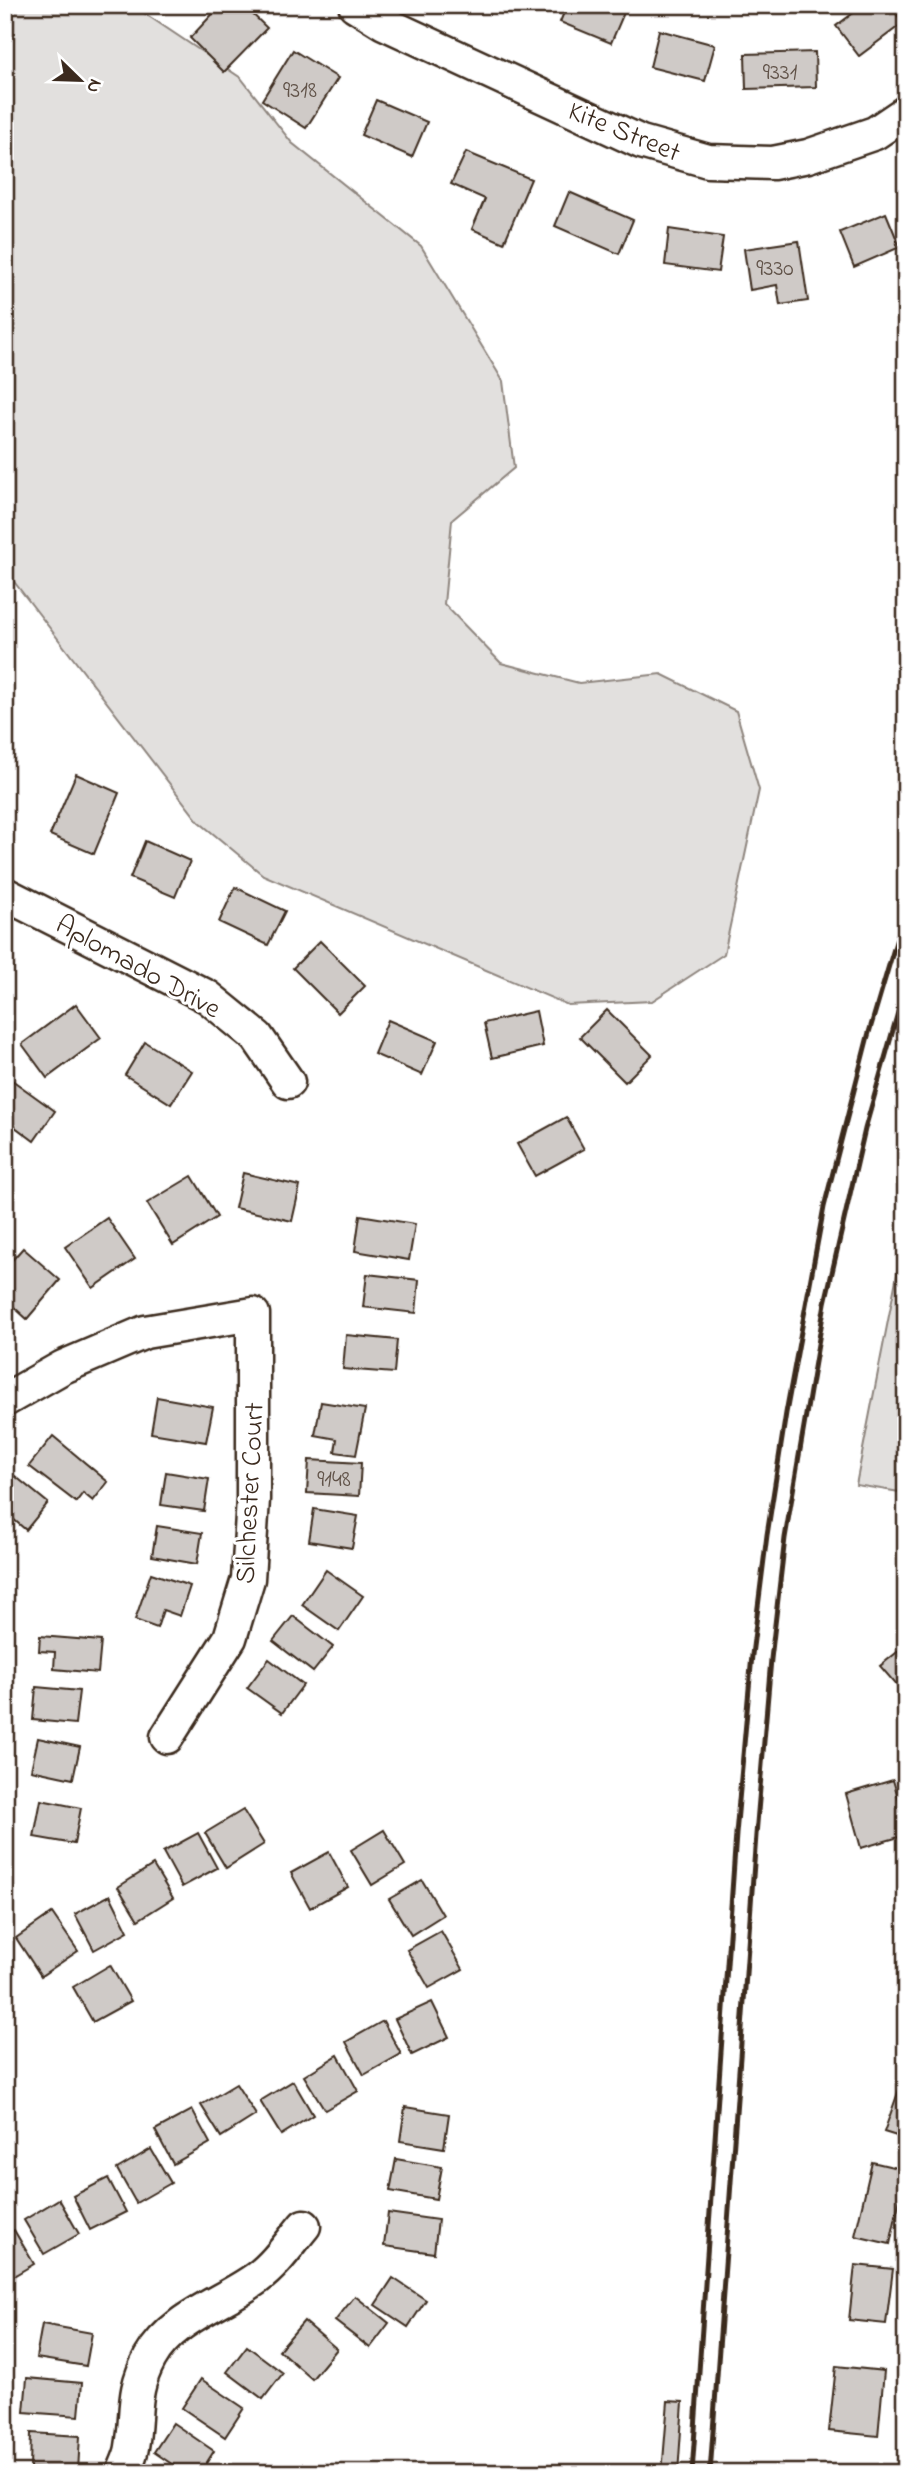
<svg xmlns="http://www.w3.org/2000/svg" width="911" height="2478" font-family="'Indie Flower',sans-serif">
	<style>
		.green { fill: #e2e0de; stroke: #8e857e; stroke-width: 2 }
		.building { fill: #cfcac7; stroke: #3b2a1e; stroke-width: 2 }
		.lines { fill: none; stroke-linecap: round; stroke-linejoin: round }
		.minor-casing { stroke: #3b2a1e; stroke-width: 37 }
		.minor { stroke: #fff; stroke-width: 32 }
		.rail { stroke: #3b2a1e; stroke-width: 5 }
		.labels { text-anchor: middle; stroke-width: 6; stroke-linejoin: round; paint-order: stroke }
		.number-label { font-size: 24px; fill: #605248 }
		.street-label { font-size: 28px; fill: #3b2a1e; stroke: #fff }
	</style>
	<rect width="100%" height="100%" fill="#fff"/>
	<filter id="ink" filterUnits="userSpaceOnUse"><feTurbulence type="fractalNoise" baseFrequency=".0143" numOctaves="2"/><feDisplacementMap in="SourceGraphic" scale="14" xChannelSelector="R" yChannelSelector="G"/><feConvolveMatrix kernelMatrix="1 2 1 2 8 2 1 2 1" color-interpolation-filters="sRGB"/></filter>
	<g filter="url(#ink)">
		<g class="green">
			<polygon points="5,5 132,5 241,78 292,143 421,246 503,381 514,468 452,520 444,604 501,663 579,683 661,674 736,711 759,790 724,954 652,1001 568,1005 263,875 199,822 5,570"/>
			<polygon points="906,1241 906,1493 856,1485 900,1259"/>
		</g>
		<g class="building">
			<polygon points="221,5 243,5 267,28 224,72 190,38"/>
			<polygon points="567,5 619,5 626,8 611,43 560,22"/>
			<polygon points="864,5 890,5 903,23 859,56 836,26"/>
			<polygon points="659,30 715,45 705,81 650,67"/>
			<polygon points="293,50 338,78 306,128 262,100"/>
			<polygon points="815,52 816,87 746,89 745,54"/>
			<polygon points="376,100 427,122 412,157 361,135"/>
			<polygon points="466,152 531,179 504,243 472,229 485,199 451,184"/>
			<polygon points="569,192 633,220 619,254 555,226"/>
			<polygon points="886,213 900,247 854,267 840,232"/>
			<polygon points="669,229 723,237 718,272 665,265"/>
			<polygon points="799,241 808,301 780,305 777,285 750,290 744,249"/>
			<polygon points="76,774 119,793 94,854 50,835"/>
			<polygon points="145,841 190,861 175,897 130,878"/>
			<polygon points="235,887 285,911 268,945 219,922"/>
			<polygon points="320,941 365,986 338,1013 293,968"/>
			<polygon points="76,1004 101,1038 47,1078 22,1044"/>
			<polygon points="607,1010 652,1055 625,1082 580,1037"/>
			<polygon points="536,1011 543,1046 492,1058 484,1023"/>
			<polygon points="388,1020 437,1041 422,1075 374,1054"/>
			<polygon points="145,1042 192,1071 171,1104 125,1075"/>
			<polygon points="5,1075 55,1111 34,1141 11,1124 5,1132"/>
			<polygon points="566,1117 584,1149 535,1176 517,1144"/>
			<polygon points="243,1173 300,1186 292,1221 235,1208"/>
			<polygon points="192,1176 217,1217 173,1245 147,1203"/>
			<polygon points="360,1215 415,1224 409,1260 355,1251"/>
			<polygon points="107,1218 135,1259 93,1288 65,1247"/>
			<polygon points="23,1248 60,1280 27,1319 5,1299 5,1268"/>
			<polygon points="367,1274 419,1280 416,1313 363,1307"/>
			<polygon points="346,1335 397,1340 394,1373 343,1369"/>
			<polygon points="157,1397 213,1407 206,1442 151,1433"/>
			<polygon points="321,1402 365,1409 356,1455 335,1452 337,1439 315,1435"/>
			<polygon points="53,1436 108,1482 93,1501 83,1493 76,1502 29,1466"/>
			<polygon points="309,1460 361,1463 359,1496 307,1493"/>
			<polygon points="166,1472 209,1479 204,1511 161,1505"/>
			<polygon points="15,1476 48,1503 26,1530 5,1512 5,1487"/>
			<polygon points="314,1509 358,1516 352,1548 309,1541"/>
			<polygon points="157,1526 202,1533 197,1564 152,1556"/>
			<polygon points="326,1570 363,1596 339,1631 302,1605"/>
			<polygon points="151,1573 190,1586 180,1616 163,1610 157,1628 135,1620"/>
			<polygon points="293,1616 333,1647 313,1672 273,1641"/>
			<polygon points="40,1636 101,1641 98,1673 54,1669 55,1652 39,1651"/>
			<polygon points="906,1645 906,1696 880,1666"/>
			<polygon points="269,1659 303,1685 282,1713 247,1688"/>
			<polygon points="36,1687 79,1691 75,1724 33,1720"/>
			<polygon points="38,1738 80,1747 73,1779 31,1770"/>
			<polygon points="893,1780 906,1824 906,1835 861,1848 846,1794"/>
			<polygon points="41,1800 81,1808 74,1844 34,1837"/>
			<polygon points="243,1810 264,1844 226,1868 205,1833"/>
			<polygon points="384,1830 405,1865 372,1885 351,1850"/>
			<polygon points="198,1833 217,1868 182,1887 163,1852"/>
			<polygon points="329,1852 348,1887 310,1908 291,1873"/>
			<polygon points="153,1865 173,1898 138,1920 118,1887"/>
			<polygon points="422,1880 443,1915 411,1935 389,1899"/>
			<polygon points="110,1895 128,1931 94,1950 75,1914"/>
			<polygon points="52,1913 78,1951 41,1976 16,1938"/>
			<polygon points="441,1931 463,1969 429,1988 407,1950"/>
			<polygon points="110,1965 131,2001 93,2022 73,1987"/>
			<polygon points="432,2002 449,2037 412,2055 395,2019"/>
			<polygon points="383,2021 401,2054 364,2075 346,2042"/>
			<polygon points="338,2055 358,2091 325,2110 304,2076"/>
			<polygon points="906,2070 906,2139 884,2132"/>
			<polygon points="293,2081 313,2115 281,2135 260,2101"/>
			<polygon points="236,2084 256,2115 221,2137 201,2105"/>
			<polygon points="405,2107 449,2114 444,2148 400,2141"/>
			<polygon points="192,2110 210,2143 173,2164 155,2130"/>
			<polygon points="151,2149 171,2183 136,2203 117,2169"/>
			<polygon points="396,2159 442,2167 436,2199 390,2191"/>
			<polygon points="872,2162 906,2170 890,2244 855,2236"/>
			<polygon points="108,2178 126,2212 90,2230 73,2196"/>
			<polygon points="59,2199 79,2234 44,2254 24,2220"/>
			<polygon points="388,2213 438,2220 434,2253 384,2246"/>
			<polygon points="14,2230 34,2264 5,2281 5,2235"/>
			<polygon points="855,2265 893,2269 886,2324 849,2320"/>
			<polygon points="393,2278 426,2300 408,2327 375,2305"/>
			<polygon points="355,2296 389,2323 370,2348 335,2321"/>
			<polygon points="304,2321 337,2349 312,2379 279,2350"/>
			<polygon points="42,2324 92,2333 86,2366 36,2358"/>
			<polygon points="247,2346 283,2373 263,2399 227,2372"/>
			<polygon points="836,2366 884,2371 878,2436 829,2431"/>
			<polygon points="27,2378 82,2383 79,2416 24,2412"/>
			<polygon points="201,2379 244,2408 225,2437 182,2408"/>
			<polygon points="668,2401 683,2402 678,2473 662,2473"/>
			<polygon points="173,2423 214,2451 200,2473 185,2473 154,2452"/>
			<polygon points="31,2433 80,2436 78,2471 30,2468"/>
		</g>
		<g class="lines">
			<g class="minor-casing">
				<g id="minor">
					<polyline points="355,5 384,23 641,142 708,161 773,163 808,156 875,133 906,112"/>
					<polyline points="5,894 208,997 257,1037 288,1082"/>
					<polyline points="5,1400 63,1367 145,1332 253,1314 253,1499 248,1579 230,1638 167,1737"/>
					<path d="M 123,2473 C 126,2465 131,2456 132,2447 C 138,2412 131,2393 150,2358 C 173,2317 221,2304 257,2278 C 276,2264 289,2244 304,2226"/>
				</g>
			</g>
			<use href="#minor" class="minor"/>
			<g class="rail">
				<polyline points="692,2473 736,1834 752,1655 767,1535 786,1413 824,1207 868,1036 906,908"/>
				<polyline points="710,2473 756,1835 771,1659 785,1538 825,1303 865,1129 906,984"/>
			</g>
		</g>
	</g>
	<g class="labels">
		<g class="number-label">
			<text x="780" y="79">9331</text>
			<text x="300" y="97">9318</text>
			<text x="775" y="275">9330</text>
			<text x="334" y="1486">9148</text>
		</g>
		<g class="street-label">
			<text transform="translate(625 130) rotate(22)" y="10">Kite Street</text>
			<text transform="translate(139 965) rotate(29)" y="10">Aplomado Drive</text>
			<text transform="translate(248 1493) rotate(-87)" y="10">Silchester Court</text>
		</g>
	</g>
	<rect width="911" height="2478" fill="none" stroke="#fff" stroke-width="28"/>
	<rect x="14" y="14" width="883" height="2450" fill="none" stroke="#3b2a1e" stroke-width="2.5" filter="url(#ink)"/>
	<g transform="translate(80 80) rotate(113)" stroke="#ffffff" stroke-width="5" paint-order="stroke">
	<path d="M0-5L12 26L0 18L-12 26Z" fill="#3b2a1e"/>
	<text y="-10" font-size="19" font-weight="bold" text-anchor="middle" fill="#3b2a1e">N</text>
	</g>
</svg>
